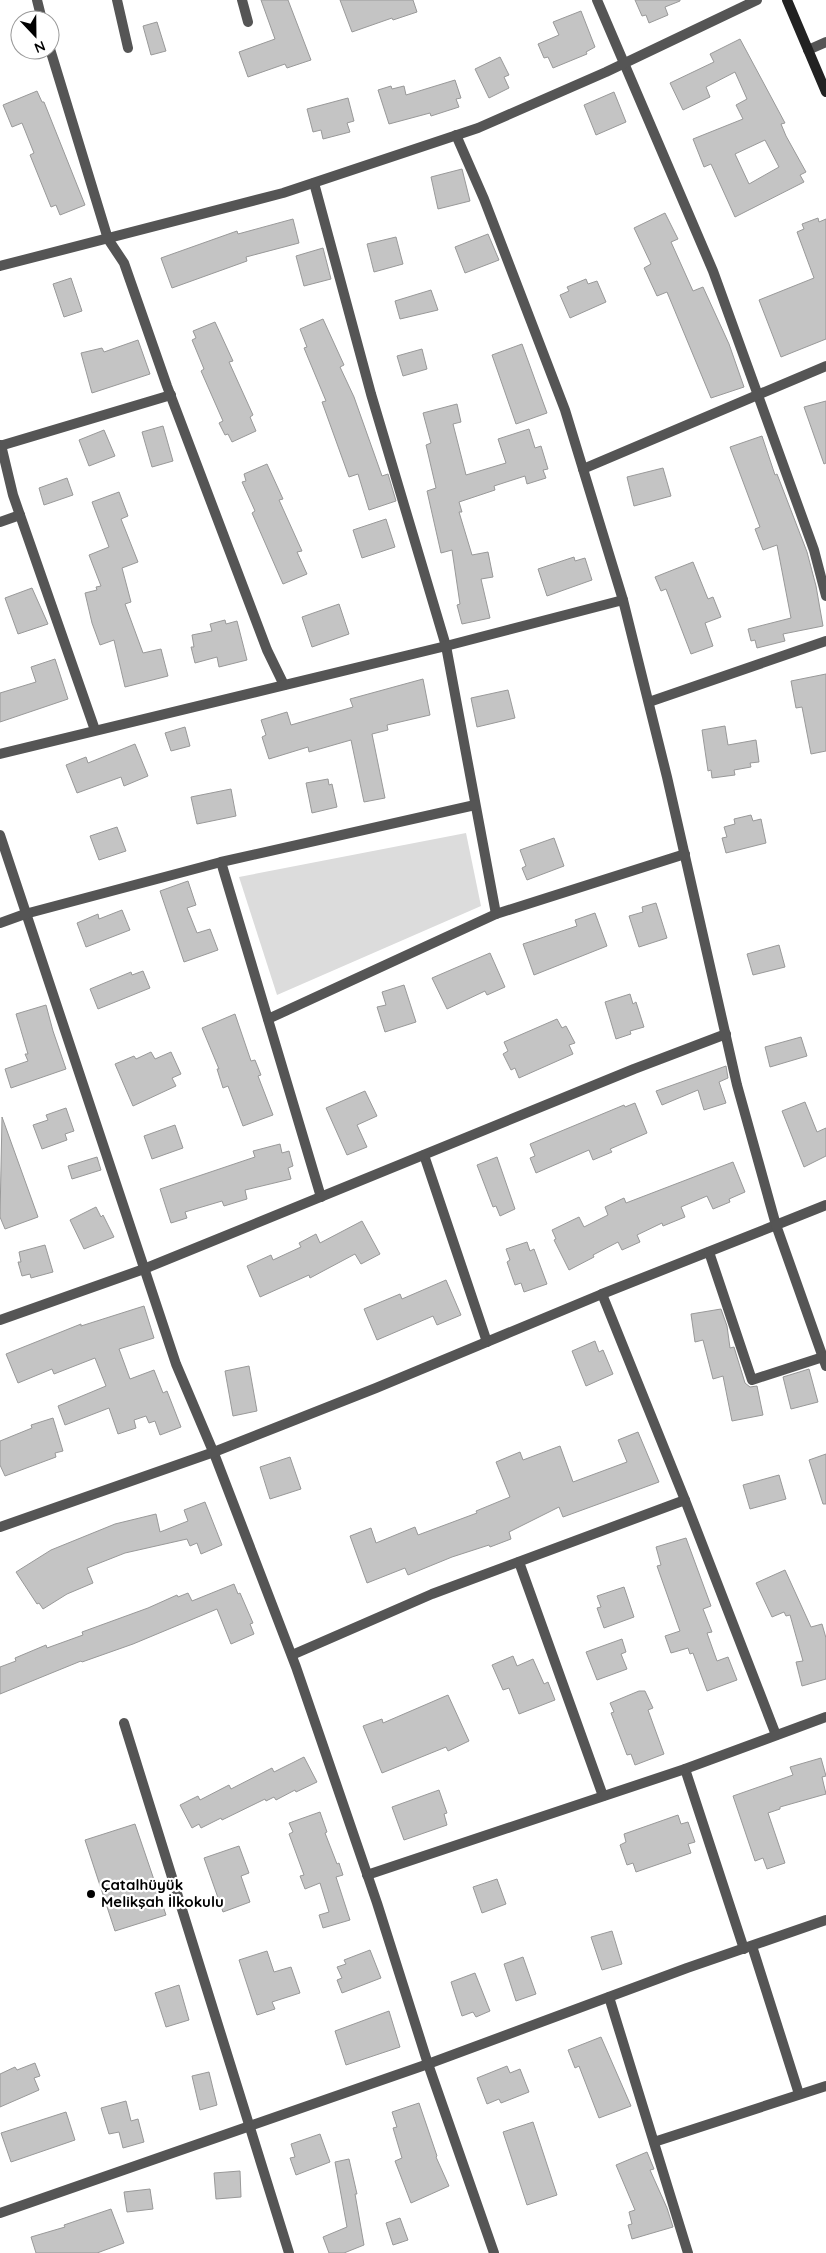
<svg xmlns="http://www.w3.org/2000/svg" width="826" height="2253" font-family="Quicksand,sans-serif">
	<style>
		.green { fill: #dcdcdc }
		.building { fill: #c4c4c4; stroke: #999; fill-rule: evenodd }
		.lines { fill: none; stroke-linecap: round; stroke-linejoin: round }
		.street { stroke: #555; stroke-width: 10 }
		.secondary { stroke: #222; stroke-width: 10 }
		.poi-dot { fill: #000; stroke: #fff; stroke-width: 2 }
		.labels { text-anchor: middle; stroke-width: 4.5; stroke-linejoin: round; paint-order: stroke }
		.poi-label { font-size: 15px; font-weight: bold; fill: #000; stroke: #fff; text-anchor: start }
	</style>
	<rect width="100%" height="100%" fill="#fff"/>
	<polygon class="green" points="466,833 481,906 277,995 239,877"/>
	<g class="building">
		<polygon points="261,0 288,0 311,60 287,68 285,64 248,77 239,52 275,39"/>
		<polygon points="340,0 413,0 417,12 393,20 392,18 352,32"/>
		<polygon points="635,0 680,0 680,1 665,7 668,15 649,23 646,15 642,16"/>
		<polygon points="581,11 595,47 586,52 587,54 553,68 548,57 544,58 538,44 559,35 553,22"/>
		<polygon points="157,22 166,51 151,55 143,26"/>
		<path d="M 740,39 L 785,123 L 781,124 L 786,136 L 806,172 L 800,175 L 804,182 L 735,217 L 711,164 L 704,167 L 693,139 L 743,119 L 736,105 L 747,99 L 735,72 L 706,87 L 710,97 L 683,110 L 670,83 L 714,62 L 710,54 ZM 765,140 L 779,167 L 749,184 L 735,154 Z"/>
		<polygon points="500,57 509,75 504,77 509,88 489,98 475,69"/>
		<polygon points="455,80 461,98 456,99 459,107 431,116 430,113 389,124 378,90 391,86 392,89 404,86 406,95"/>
		<polygon points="37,91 42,102 44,102 85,205 60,215 56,205 51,207 30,155 34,153 22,123 12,127 3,105"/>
		<polygon points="614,92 626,122 596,135 584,105"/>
		<polygon points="348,98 354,121 347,123 350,132 323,139 321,130 313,132 307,109"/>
		<polygon points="462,169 470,201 438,209 431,177"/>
		<polygon points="665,213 678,239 671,242 693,291 703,287 729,344 744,387 711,398 667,292 657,296 644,268 651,264 634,228"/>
		<polygon points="818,218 819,222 826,219 826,339 781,357 759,300 814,278 797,232 804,229 802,224"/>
		<polygon points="293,219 299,243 246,257 247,261 172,288 161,258 237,231 238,234"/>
		<polygon points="488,234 499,260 465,273 455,247"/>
		<polygon points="396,237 403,264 374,272 367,244"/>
		<polygon points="323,248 331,279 304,286 296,256"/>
		<polygon points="71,278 82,311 64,317 53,284"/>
		<polygon points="586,279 588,284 597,281 606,302 570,318 560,295 569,291 567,287"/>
		<polygon points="431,290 438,310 400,319 395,301"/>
		<polygon points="323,319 344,365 340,367 354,397 382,476 388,474 396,501 369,510 358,474 349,477 322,402 326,401 304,348 307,347 300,329"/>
		<polygon points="215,322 233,361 229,362 253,415 250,417 256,431 232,442 228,434 225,435 219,423 223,421 201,371 204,369 192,340 196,338 193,331"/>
		<polygon points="138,340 150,374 92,393 81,353 102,348 104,352"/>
		<polygon points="522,344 547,413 516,424 492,355"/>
		<polygon points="422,349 427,369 403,376 397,356"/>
		<polygon points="826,401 826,463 824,464 804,407"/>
		<polygon points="457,404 461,422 453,424 466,475 506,463 498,439 529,429 535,448 541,446 548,469 543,470 546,478 527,484 525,476 494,486 495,490 459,502 462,512 459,512 472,555 488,552 493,577 481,579 490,618 462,624 457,605 460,604 452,550 441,553 427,491 436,488 426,445 431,443 423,413"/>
		<polygon points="163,426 173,461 152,467 142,432"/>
		<polygon points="104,430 115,456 89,466 79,440"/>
		<polygon points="762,436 775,475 777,474 807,552 816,586 823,626 783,634 785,641 757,648 755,640 751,641 748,629 791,618 777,545 763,550 755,529 760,527 730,447"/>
		<polygon points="267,464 283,499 279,500 302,551 297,552 307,574 283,584 252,513 255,511 242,482 246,481 244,474"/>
		<polygon points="663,468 671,496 634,506 627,477"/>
		<polygon points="67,478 73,495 44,505 39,488"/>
		<polygon points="119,492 128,516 121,519 138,562 122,568 131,602 125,604 143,653 161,649 168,676 125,687 114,640 100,645 92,623 85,593 97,590 96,587 101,586 89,555 109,547 92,502"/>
		<polygon points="386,519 395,547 362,558 353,530"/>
		<polygon points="574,557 575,561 585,558 592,580 547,596 538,569"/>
		<polygon points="693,562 708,599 713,597 721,617 705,623 713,646 691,654 666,589 661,591 655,577"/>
		<polygon points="32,588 48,624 18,634 5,598"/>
		<polygon points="339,604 349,634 312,647 302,617"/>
		<polygon points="225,620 226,624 237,621 247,660 219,667 217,657 195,663 191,647 194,647 192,635 212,631 210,624"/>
		<polygon points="55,659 68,699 0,722 0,693 36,682 31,667"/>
		<polygon points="826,674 826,751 811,754 802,707 796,708 791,681"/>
		<polygon points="423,679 430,715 387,725 388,730 372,734 385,798 364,802 351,740 309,752 308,747 269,759 262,737 266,735 261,720 287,712 291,725 353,707 350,699"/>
		<polygon points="508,690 515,718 477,727 471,698"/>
		<polygon points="725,726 728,745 756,740 759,762 750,763 751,767 734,770 735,775 712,778 711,770 708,771 702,730"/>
		<polygon points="185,727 190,746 171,751 165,733"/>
		<polygon points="135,744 148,776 124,786 121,777 77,793 66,765 86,757 88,763"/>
		<polygon points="328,779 329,785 332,784 337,807 312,813 306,783"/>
		<polygon points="231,789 236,816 197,824 191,797"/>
		<polygon points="751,815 753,821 761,819 766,843 726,853 722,838 727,837 724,827 735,824 734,819"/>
		<polygon points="117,827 126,851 99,860 90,836"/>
		<polygon points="554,838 564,866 527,880 522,868 526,866 520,850"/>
		<polygon points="188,881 196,905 187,908 197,933 210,929 218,950 184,962 160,891"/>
		<polygon points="656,903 667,938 639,947 629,916 643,912 642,907"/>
		<polygon points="122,910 130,930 86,947 77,923 98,914 99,919"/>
		<polygon points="595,913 607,946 534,975 523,944 577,926 575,920"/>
		<polygon points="779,945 785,967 753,975 747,954"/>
		<polygon points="490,953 505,987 487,995 485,991 447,1009 432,978"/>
		<polygon points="143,971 150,988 98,1009 90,989 131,972 132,975"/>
		<polygon points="404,985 416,1022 385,1032 377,1007 386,1005 382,992"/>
		<polygon points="630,994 633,1004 636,1002 644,1027 630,1031 631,1034 616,1039 605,1002"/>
		<polygon points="46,1005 53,1031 66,1069 11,1088 5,1069 28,1061 25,1054 28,1054 16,1014"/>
		<polygon points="235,1014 251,1061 255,1060 261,1075 258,1076 273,1115 243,1126 228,1086 223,1088 217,1069 219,1069 202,1028"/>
		<polygon points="557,1019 562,1028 566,1026 575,1043 569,1045 573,1054 519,1078 515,1068 511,1070 503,1054 508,1051 504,1042"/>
		<polygon points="801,1037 807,1056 770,1067 765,1047"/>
		<polygon points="151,1052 155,1059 171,1052 181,1074 172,1078 176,1086 133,1106 115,1064 134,1056 136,1059"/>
		<polygon points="726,1066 728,1078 719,1082 726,1103 704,1110 698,1090 662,1105 656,1091"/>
		<polygon points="365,1091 377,1116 357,1125 367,1147 347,1155 326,1108"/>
		<polygon points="805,1102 817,1132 826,1128 826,1156 804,1167 782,1111"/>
		<polygon points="635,1103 647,1133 610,1149 612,1152 593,1160 589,1150 536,1173 530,1158 535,1156 530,1144 624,1105 625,1107"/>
		<polygon points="66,1108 74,1131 65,1134 67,1140 42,1149 33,1125 48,1120 46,1115"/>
		<polygon points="2,1117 38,1217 5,1229 0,1217"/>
		<polygon points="175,1125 183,1148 152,1159 144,1136"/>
		<polygon points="280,1144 282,1153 289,1151 293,1166 288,1168 291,1179 245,1190 247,1199 224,1206 222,1201 185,1212 187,1218 171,1223 160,1189 255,1157 253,1151"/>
		<polygon points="97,1157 101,1170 72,1179 68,1166"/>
		<polygon points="497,1157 515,1209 500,1216 496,1206 493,1207 477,1165"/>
		<polygon points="733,1162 745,1192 729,1199 730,1202 713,1209 707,1196 681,1207 685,1217 663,1226 662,1223 637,1235 640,1242 622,1250 618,1242 593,1255 594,1257 569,1270 554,1240 556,1239 552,1230 579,1217 584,1227 608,1215 605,1207 624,1198 626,1203"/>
		<polygon points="96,1207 101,1217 103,1215 114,1237 84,1249 70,1220"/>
		<polygon points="362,1221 380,1254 361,1264 355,1254 310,1278 309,1275 260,1297 247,1266 271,1255 273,1260 301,1247 299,1243 316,1234 320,1243"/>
		<polygon points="527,1242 530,1251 534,1249 547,1284 524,1292 521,1283 515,1285 507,1262 510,1260 506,1249"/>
		<polygon points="45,1245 53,1272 31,1278 30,1274 22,1276 18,1262 21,1262 19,1252"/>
		<polygon points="446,1280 461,1315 437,1325 433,1316 377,1340 364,1309 400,1294 402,1299"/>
		<polygon points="144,1306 154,1338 119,1349 130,1379 154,1370 163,1393 167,1391 181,1427 160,1435 155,1421 149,1423 146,1416 134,1420 136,1428 118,1434 109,1408 65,1425 58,1406 106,1386 95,1358 54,1374 52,1369 18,1383 6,1354 81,1324 81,1326"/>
		<polygon points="721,1309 727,1326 730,1348 734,1347 745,1383 750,1387 757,1386 763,1415 732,1421 723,1376 713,1379 703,1340 695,1342 691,1314"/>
		<polygon points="595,1341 599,1352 603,1350 613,1374 586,1386 572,1351"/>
		<polygon points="249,1366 257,1411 233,1416 225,1371"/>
		<polygon points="809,1369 818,1402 791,1409 783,1377"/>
		<polygon points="53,1418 63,1451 55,1453 56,1457 5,1476 0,1465 0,1441 32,1428 31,1425"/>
		<polygon points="638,1432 659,1482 563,1517 559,1507 509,1532 511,1539 490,1547 489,1545 452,1557 408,1575 405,1568 367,1583 350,1536 371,1528 376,1543 415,1527 418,1535 477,1513 476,1511 510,1497 496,1462 520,1452 523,1460 560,1446 573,1482 627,1462 618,1440"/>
		<polygon points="826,1454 826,1504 823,1504 809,1460"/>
		<polygon points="290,1457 301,1489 270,1499 260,1467"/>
		<polygon points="779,1475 786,1499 750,1509 743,1485"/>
		<polygon points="205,1502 222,1545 201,1554 197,1543 190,1546 187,1539 125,1553 87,1568 93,1583 67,1594 43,1609 39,1603 37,1604 16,1572 51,1550 115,1524 156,1514 160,1532 188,1521 184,1510"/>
		<polygon points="686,1538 711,1606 703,1609 712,1632 707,1633 717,1661 728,1657 737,1680 707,1691 693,1653 690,1654 688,1648 671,1653 665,1636 680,1631 657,1566 661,1565 656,1547"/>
		<polygon points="785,1570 811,1627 822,1624 826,1638 826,1679 802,1686 796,1662 803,1661 790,1615 786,1616 784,1612 772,1617 756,1583"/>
		<polygon points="234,1584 238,1594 240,1593 253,1623 250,1624 254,1634 231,1644 217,1609 133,1644 82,1662 81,1661 0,1694 0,1667 16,1661 15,1658 46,1645 47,1648 83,1635 82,1632 148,1608 177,1595 178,1597 188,1593 192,1601"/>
		<polygon points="624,1587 634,1617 604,1628 597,1608 601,1607 597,1596"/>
		<polygon points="622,1639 626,1652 621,1654 627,1669 597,1680 586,1652"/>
		<polygon points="513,1656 517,1666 533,1659 544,1684 548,1682 555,1700 519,1714 509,1688 503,1690 492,1665"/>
		<polygon points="639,1691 645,1691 653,1708 648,1710 664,1754 635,1765 631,1754 627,1755 611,1713 614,1712 610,1703"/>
		<polygon points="448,1695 469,1741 448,1751 446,1747 382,1773 363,1726 382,1719 383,1723"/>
		<polygon points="304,1757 317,1782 296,1792 295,1790 276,1800 274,1797 266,1801 265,1799 222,1820 221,1818 201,1828 199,1824 192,1828 180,1805 198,1796 200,1800 229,1785 231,1789 272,1768 274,1772"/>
		<polygon points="821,1758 826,1776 822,1777 826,1794 780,1807 780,1809 768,1813 785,1863 767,1869 763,1858 755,1861 733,1796 793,1775 790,1767"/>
		<polygon points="439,1790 447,1813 444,1814 447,1825 404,1840 392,1807"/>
		<polygon points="320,1812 327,1832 325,1833 337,1864 339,1863 343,1875 336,1877 350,1920 323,1928 319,1915 329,1912 320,1883 305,1889 300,1876 304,1875 289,1834 293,1832 289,1823"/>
		<polygon points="678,1815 681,1824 688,1822 695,1842 688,1844 691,1853 636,1872 633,1863 627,1865 620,1845 626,1842 624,1834"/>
		<polygon points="135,1824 166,1915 115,1931 85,1840"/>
		<polygon points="239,1846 249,1873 241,1876 250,1902 223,1912 204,1858"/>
		<polygon points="497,1879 506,1904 482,1913 473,1887"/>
		<polygon points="612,1931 622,1964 602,1970 591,1937"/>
		<polygon points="370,1950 381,1978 342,1993 337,1980 342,1978 337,1967 346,1964 344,1960"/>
		<polygon points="267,1951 274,1972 291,1967 300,1993 272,2002 275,2009 257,2015 239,1960"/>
		<polygon points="523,1957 536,1994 516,2001 504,1964"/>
		<polygon points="475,1973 490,2011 476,2017 473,2012 462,2016 451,1982"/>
		<polygon points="179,1985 189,2020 166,2027 155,1993"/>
		<polygon points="389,2011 400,2047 346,2065 335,2031"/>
		<polygon points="601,2037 631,2106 599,2118 579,2066 575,2068 568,2050"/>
		<polygon points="35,2063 40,2076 34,2078 39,2090 0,2107 0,2074 15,2067 17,2070"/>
		<polygon points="507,2066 510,2073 520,2069 529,2092 501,2103 499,2099 487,2104 477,2078"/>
		<polygon points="209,2072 217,2105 200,2110 192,2076"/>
		<polygon points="126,2101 131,2121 138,2119 144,2142 123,2148 119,2132 109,2134 101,2108"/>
		<polygon points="419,2103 437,2156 436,2157 449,2186 411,2203 395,2161 402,2158 393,2128 397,2127 392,2112"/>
		<polygon points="66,2112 75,2140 11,2162 1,2133"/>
		<polygon points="533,2122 557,2195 527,2205 503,2132"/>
		<polygon points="320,2134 330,2162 296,2175 290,2158 295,2157 291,2144"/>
		<polygon points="647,2152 654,2169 650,2170 667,2208 673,2227 632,2239 628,2225 632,2224 629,2212 635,2210 616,2165"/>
		<polygon points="349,2159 357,2194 355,2194 364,2245 344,2253 329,2253 323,2237 347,2227 335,2162"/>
		<polygon points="240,2171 241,2197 216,2199 214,2173"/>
		<polygon points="150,2189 153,2209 127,2212 124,2192"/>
		<polygon points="111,2209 124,2243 97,2253 36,2253 31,2237 65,2227 64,2225"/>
		<polygon points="400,2218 408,2240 393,2245 386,2223"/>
	</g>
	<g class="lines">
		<g class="street">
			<polyline points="37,0 42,20"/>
			<polyline points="117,0 128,48"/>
			<polyline points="242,0 248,22"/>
			<polyline points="597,0 713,271 814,550 826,596"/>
			<polyline points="50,49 108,239 124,263 167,386 267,650 284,685"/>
			<polyline points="808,50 826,42"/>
			<polyline points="456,135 484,199 565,410 623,600"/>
			<polyline points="314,183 371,394 446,646 496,914"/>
			<polyline points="0,266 283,193 478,128 606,72 757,0"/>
			<polyline points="1,445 13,495 95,730"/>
			<polyline points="0,446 171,395"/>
			<polyline points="583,469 826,366"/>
			<polyline points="0,522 20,515"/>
			<polyline points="649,702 826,641"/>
			<polyline points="0,754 446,646 623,600 667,777 737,1085 776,1225 602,1294"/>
			<polyline points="0,835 176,1364 215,1456 296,1667 377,1903 428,2064 494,2253"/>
			<polyline points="221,862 321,1197"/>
			<polyline points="0,923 25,914 221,862 475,805"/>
			<polyline points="268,1019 496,914 685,854"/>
			<polyline points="424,1155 487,1342"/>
			<polyline points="826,1205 776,1225 826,1366"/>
			<polyline points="709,1252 752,1380 823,1357"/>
			<polyline points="0,1320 144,1269 634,1069 726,1034"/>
			<polyline points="0,1527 214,1452 376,1388 602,1294 685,1500 776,1735"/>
			<polyline points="519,1562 603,1796"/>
			<polyline points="292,1655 432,1594 685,1500"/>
			<polyline points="124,1723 289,2253"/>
			<polyline points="685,1769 744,1949"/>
			<polyline points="367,1875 685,1769 826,1717"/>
			<polyline points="752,1946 799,2094"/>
			<polyline points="609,1997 688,2253"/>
			<polyline points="654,2142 826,2086"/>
			<polyline points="0,2213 428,2064 687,1968 826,1920"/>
		</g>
		<polyline class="secondary" points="787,0 826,92"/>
	</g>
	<circle class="poi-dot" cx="91" cy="1894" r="5"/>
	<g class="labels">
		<g class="poi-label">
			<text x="101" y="1890">Çatalhüyük<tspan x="101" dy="17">Melikşah İlkokulu</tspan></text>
		</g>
	</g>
	<g transform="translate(35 35) rotate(158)"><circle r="24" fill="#ffffff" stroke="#999999"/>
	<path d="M0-4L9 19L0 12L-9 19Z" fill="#000000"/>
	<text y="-8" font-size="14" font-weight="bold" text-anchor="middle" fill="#000000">N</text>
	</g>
</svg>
